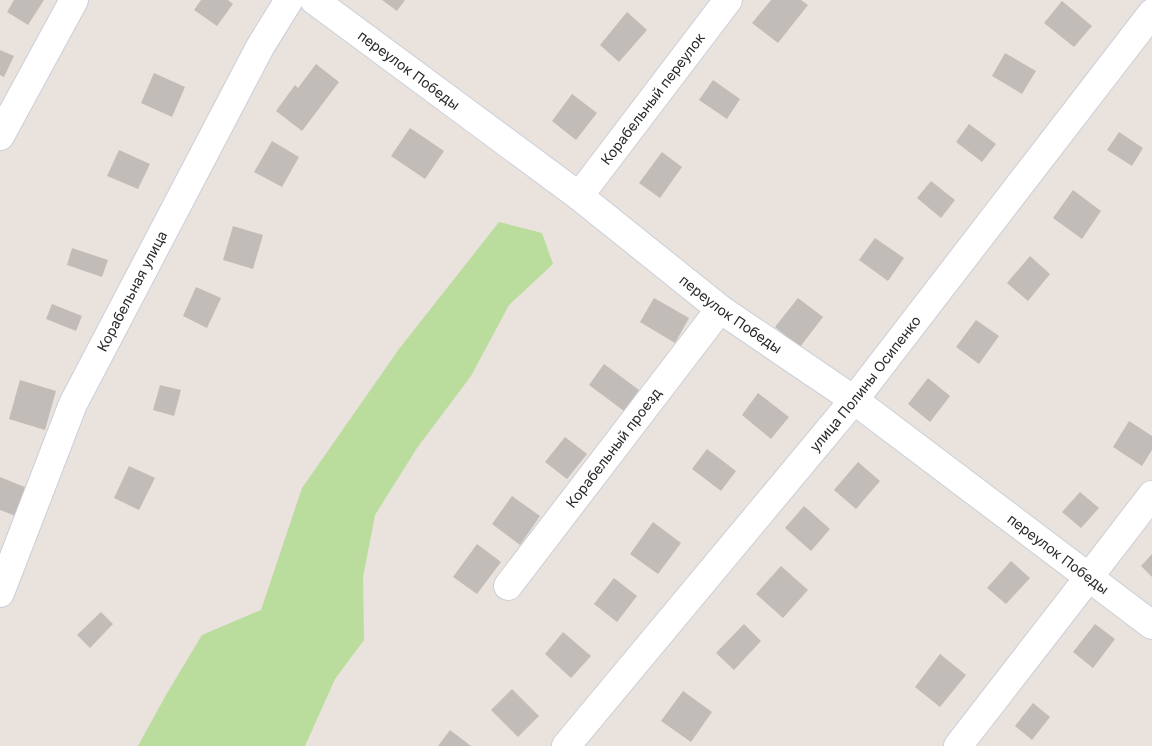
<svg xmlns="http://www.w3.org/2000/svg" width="1152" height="746" font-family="Inter,sans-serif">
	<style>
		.green { fill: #badc9d }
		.building { fill: #c2bcb8 }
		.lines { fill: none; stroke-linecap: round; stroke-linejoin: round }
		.street-casing { stroke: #cacfd9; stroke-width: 30 }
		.street { stroke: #fff; stroke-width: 28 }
		.labels { text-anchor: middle; stroke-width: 4; stroke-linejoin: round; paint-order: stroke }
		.street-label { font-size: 14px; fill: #292929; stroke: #fff }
	</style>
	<rect width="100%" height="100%" fill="#eae2dc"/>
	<polygon class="green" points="499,222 542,233 553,264 509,305 471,376 417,448 375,515 363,577 364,640 335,679 305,746 138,746 166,695 202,635 261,610 302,488 399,349"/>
	<g class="building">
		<polygon points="14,0 44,0 28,25 7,12"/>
		<polygon points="201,0 228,0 233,4 217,26 194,10"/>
		<polygon points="382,0 405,0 397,11"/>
		<polygon points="771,0 801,0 808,5 778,43 752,23"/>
		<polygon points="1062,1 1092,26 1074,47 1044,23"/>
		<polygon points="627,12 647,30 619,62 600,45"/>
		<polygon points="0,50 14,56 4,77 0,75"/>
		<polygon points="1005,53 1036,71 1022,94 992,76"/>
		<polygon points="316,64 339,82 302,131 276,111 295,85 298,88"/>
		<polygon points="154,73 185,87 172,117 141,103"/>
		<polygon points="713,80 740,99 727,119 699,100"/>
		<polygon points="572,94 597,113 576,140 552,121"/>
		<polygon points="969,124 996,144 982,162 956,142"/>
		<polygon points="410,128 444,151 425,179 391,156"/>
		<polygon points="1119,132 1143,148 1132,166 1107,150"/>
		<polygon points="272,141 299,157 282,187 254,172"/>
		<polygon points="119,150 150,164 138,189 107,176"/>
		<polygon points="662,152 682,167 660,198 639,183"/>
		<polygon points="931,181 955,200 941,218 917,198"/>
		<polygon points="1073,190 1101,211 1082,239 1053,218"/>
		<polygon points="233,226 263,235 253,269 223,260"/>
		<polygon points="875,238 904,258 888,281 859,260"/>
		<polygon points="72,248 108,260 102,277 67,265"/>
		<polygon points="1030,256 1050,274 1028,301 1007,283"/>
		<polygon points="196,287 221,298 207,328 183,316"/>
		<polygon points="654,298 689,318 675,343 640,322"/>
		<polygon points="798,298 823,317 800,347 775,327"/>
		<polygon points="52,304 82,316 76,331 46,319"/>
		<polygon points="976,320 999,336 979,364 956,347"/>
		<polygon points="604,364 639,390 624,411 589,385"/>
		<polygon points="928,378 950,396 930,422 908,404"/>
		<polygon points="20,380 56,391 45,430 9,419"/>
		<polygon points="160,385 181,390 174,416 153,410"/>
		<polygon points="758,393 789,417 771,439 742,415"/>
		<polygon points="1129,421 1152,436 1152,450 1142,466 1113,447"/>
		<polygon points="565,437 587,454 567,479 545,462"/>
		<polygon points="707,449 736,471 721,491 692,469"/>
		<polygon points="858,462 880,481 856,509 834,490"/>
		<polygon points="129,466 155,478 139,510 114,498"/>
		<polygon points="0,477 27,488 16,516 0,510"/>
		<polygon points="1080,492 1099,508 1081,528 1062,512"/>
		<polygon points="512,496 540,516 520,545 492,524"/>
		<polygon points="804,506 830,529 811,551 785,528"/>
		<polygon points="653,522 681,543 658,574 630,554"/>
		<polygon points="477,544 501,562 477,594 453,577"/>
		<polygon points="1152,554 1152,577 1141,566"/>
		<polygon points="1011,561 1030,578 1006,604 987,588"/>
		<polygon points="781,566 808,590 783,618 756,594"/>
		<polygon points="614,578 637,596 617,622 594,604"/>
		<polygon points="101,612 113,624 90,648 77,635"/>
		<polygon points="744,624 761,641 734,670 716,653"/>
		<polygon points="1095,624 1115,639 1093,668 1073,652"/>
		<polygon points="563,632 591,656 571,678 545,654"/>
		<polygon points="940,654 966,675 940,707 915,687"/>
		<polygon points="512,689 539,716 518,737 491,710"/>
		<polygon points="683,691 712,712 691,742 661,721"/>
		<polygon points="1033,703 1050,717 1032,740 1015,726"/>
		<polygon points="450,730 471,746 438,746"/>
	</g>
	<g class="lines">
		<g class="street-casing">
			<g id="street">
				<path id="s1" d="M 314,0 L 579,196 L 720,309 L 854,400 L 1152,625"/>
				<polyline points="0,136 74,0"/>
				<path id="s2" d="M 579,196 L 728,0"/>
				<path id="s3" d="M 508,586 L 720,309"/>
				<path id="s4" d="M 0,593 L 73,404 L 260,47 L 289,0"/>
				<path id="s5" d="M 566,746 L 854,400 L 1152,13"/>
				<polyline points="958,746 1089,577 1152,495"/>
			</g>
		</g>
		<use href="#street" class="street"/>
	</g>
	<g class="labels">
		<g class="street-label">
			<text dy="5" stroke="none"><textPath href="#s1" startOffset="118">переулок Победы</textPath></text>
			<text dy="5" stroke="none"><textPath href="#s2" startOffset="122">Корабельный переулок</textPath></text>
			<text dy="5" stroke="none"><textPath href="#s4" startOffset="330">Корабельная улица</textPath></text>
			<text dy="5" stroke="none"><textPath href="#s1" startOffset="522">переулок Победы</textPath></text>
			<text dy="5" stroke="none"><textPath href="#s5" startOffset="470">улица Полины Осипенко</textPath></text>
			<text dy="5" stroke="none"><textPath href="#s3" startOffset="174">Корабельный проезд</textPath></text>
			<text dy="5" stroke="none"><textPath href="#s1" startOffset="928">переулок Победы</textPath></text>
		</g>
	</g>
</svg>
